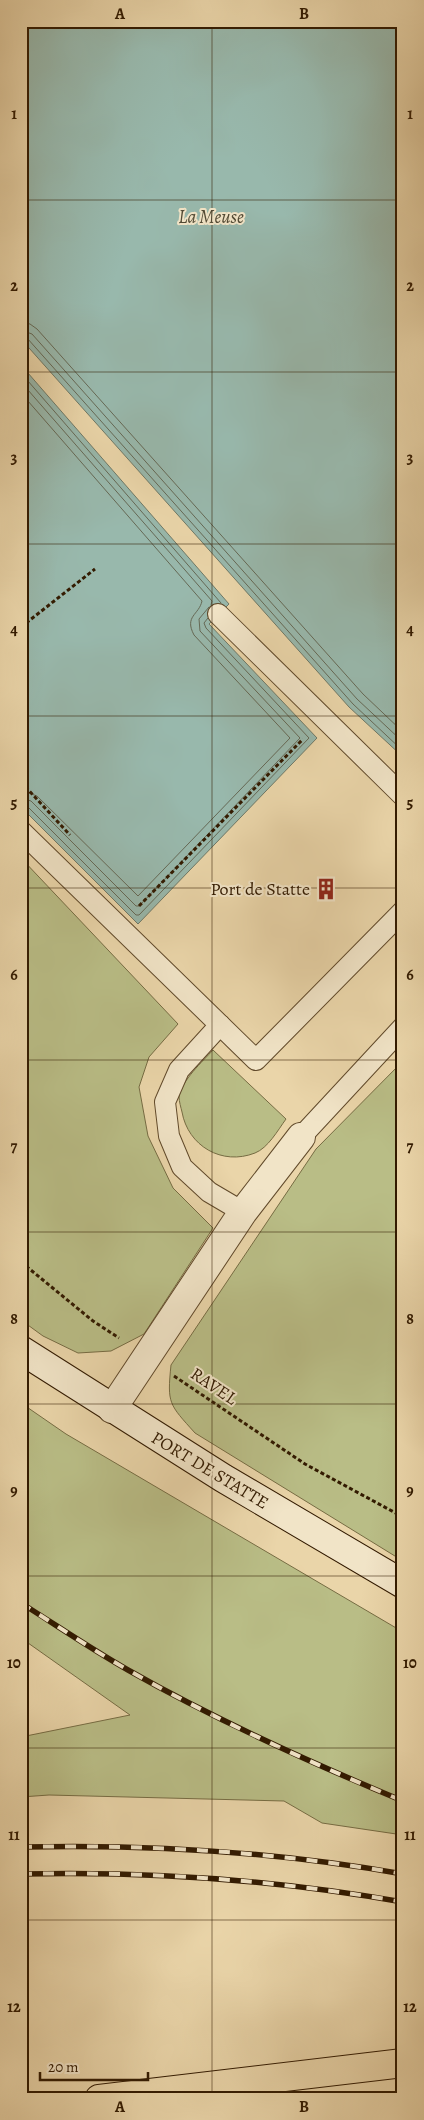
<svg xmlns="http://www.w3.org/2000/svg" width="424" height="2120" font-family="Alegreya,serif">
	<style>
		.green { fill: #b9bd86; stroke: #766c43 }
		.water { fill: #98b8ac; stroke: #6f7967 }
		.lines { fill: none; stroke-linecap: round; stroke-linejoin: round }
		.shore { stroke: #656956; stroke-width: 1 }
		.lane-casing { stroke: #60492a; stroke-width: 22 }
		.street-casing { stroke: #60492a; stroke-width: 30 }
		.secondary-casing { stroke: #321a00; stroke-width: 30 }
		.primary-casing { stroke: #321a00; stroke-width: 30 }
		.path { stroke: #321a00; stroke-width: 3; stroke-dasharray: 4 2.5; stroke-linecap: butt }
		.lane { stroke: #f1e4c7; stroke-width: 20 }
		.street { stroke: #f1e4c7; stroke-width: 28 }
		.secondary { stroke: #f1e4c7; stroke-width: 28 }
		.primary { stroke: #ead5a9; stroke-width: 28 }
		.rail-casing { stroke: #321a00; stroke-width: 5.5 }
		.rail { stroke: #f1e4c7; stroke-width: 4; stroke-dasharray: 11; stroke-linecap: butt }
		.grid { fill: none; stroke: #321a00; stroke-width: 1; stroke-opacity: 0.55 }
		.labels { text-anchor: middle; stroke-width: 4; stroke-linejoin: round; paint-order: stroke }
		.poi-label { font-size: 18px; fill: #321a00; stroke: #f1e4c7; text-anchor: end }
		.street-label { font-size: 18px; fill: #321a00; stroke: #f1e4c7 }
		.water-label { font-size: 19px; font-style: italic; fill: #514934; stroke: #f1e4c7 }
		.neatline { fill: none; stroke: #321a00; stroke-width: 2 }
		.grid-label { font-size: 16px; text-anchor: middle; font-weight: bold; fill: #321a00 }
	</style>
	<rect width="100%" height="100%" fill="#ead5a9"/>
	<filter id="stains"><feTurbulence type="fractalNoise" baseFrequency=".004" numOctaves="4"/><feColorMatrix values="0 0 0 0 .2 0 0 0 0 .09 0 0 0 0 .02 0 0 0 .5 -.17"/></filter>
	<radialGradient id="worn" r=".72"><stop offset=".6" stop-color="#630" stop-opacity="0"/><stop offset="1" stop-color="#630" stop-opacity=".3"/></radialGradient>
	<g class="green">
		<polygon points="21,858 178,1024 149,1057 139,1087 148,1136 173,1188 213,1228 144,1334 111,1351 78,1353 43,1336 21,1320"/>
		<path d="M 213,1050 L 286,1119 C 278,1130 268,1148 255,1153 C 222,1166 188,1146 182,1112 C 181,1108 179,1101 179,1097 C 181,1081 203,1061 213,1050 Z"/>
		<path d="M 403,1061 L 403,1561 L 195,1433 C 169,1404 167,1404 171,1365 L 316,1149 Z"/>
		<polygon points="21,1403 66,1434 403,1632 403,1835 322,1823 284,1801 49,1795 21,1797 21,1737 130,1715 21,1638"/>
	</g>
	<g class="water">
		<polygon points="21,21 403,21 403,757 349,707 21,339"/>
		<polygon points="21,365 229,604 209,624 317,738 138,924 21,807"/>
	</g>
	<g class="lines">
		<g class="shore">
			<polyline points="21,322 30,324 37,329 363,694 403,732"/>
			<polyline points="21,330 32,334 357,699 403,742"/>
			<polyline points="21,336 27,338 353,704 403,751"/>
			<polyline points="21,373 221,603"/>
			<polyline points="21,382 212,601 211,605"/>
			<path d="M 21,393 L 202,601 C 199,615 184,616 194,635 L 290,738 L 138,896 L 37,796 L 21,790"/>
			<polyline points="21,798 31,801 136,906 139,906 300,738 200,631 199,619 209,607"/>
			<polyline points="21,804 27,806 136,915 139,915 309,738 206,628 204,623 208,618"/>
		</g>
		<g class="lane-casing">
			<g id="lane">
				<polyline points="218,614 403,796"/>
				<polyline points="21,831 256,1060 403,911"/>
				<polyline points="220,1025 179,1070 165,1102 169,1136 182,1167 209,1192 243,1212"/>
				<polyline points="301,1137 403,1027"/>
			</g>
		</g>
		<g class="street-casing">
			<polyline id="street" points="112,1409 243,1212 301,1137"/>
		</g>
		<g class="secondary-casing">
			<polyline id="secondary" points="21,1350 223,1478 403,1584"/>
		</g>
		<g class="primary-casing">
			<polyline id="primary" points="99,2099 403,2063"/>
		</g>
		<g class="path">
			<polyline points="21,627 95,569"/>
			<polyline points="21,782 70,835"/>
			<polyline points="139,906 303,739"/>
			<polyline points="21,1262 93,1321 119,1338"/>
			<polyline points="174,1376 305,1464 403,1517"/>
		</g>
		<use href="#lane" class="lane"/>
		<use href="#street" class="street"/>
		<use href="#secondary" class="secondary"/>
		<use href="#primary" class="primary"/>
		<g class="rail-casing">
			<g id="rail">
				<path d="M 21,1603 C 56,1625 91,1649 128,1670 C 216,1720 309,1762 403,1801"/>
				<path d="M 21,1847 C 148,1844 278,1852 403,1874"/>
				<path d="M 21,1874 C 148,1871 278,1880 403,1902"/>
			</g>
		</g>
		<use href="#rail" class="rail"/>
	</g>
	<path class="grid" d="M 212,21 L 212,2099M 21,200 L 403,200M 21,372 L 403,372M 21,544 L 403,544M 21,716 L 403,716M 21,888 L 403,888M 21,1060 L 403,1060M 21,1232 L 403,1232M 21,1404 L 403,1404M 21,1576 L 403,1576M 21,1748 L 403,1748M 21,1920 L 403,1920"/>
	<defs>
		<g id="building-bare" transform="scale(1.725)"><path d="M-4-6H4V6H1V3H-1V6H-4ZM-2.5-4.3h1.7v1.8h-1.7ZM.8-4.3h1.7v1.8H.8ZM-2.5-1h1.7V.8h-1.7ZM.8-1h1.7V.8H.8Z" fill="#8f2418" stroke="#f1e4c7" stroke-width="2.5" paint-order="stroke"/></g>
	</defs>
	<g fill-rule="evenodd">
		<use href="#building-bare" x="326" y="889"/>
	</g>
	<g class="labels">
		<g class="poi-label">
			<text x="310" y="895">Port de Statte</text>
		</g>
		<g class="street-label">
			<text transform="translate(214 1386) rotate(34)" y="6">RAVEL</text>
			<text transform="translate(210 1470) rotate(31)" y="6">PORT DE STATTE</text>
		</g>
		<g class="water-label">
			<text x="211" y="223">La Meuse</text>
		</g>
	</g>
	<rect width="424" height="2120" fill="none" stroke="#ead5a9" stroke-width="55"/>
	<path d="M40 2072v8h108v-8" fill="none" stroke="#321a00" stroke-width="2.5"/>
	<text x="48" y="2072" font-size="15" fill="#321a00" stroke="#f1e4c7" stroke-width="4" paint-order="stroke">20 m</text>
	<rect x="28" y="28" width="368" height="2064" class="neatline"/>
	<g class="grid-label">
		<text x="120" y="19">A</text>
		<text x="304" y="19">B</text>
		<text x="14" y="119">1</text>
		<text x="410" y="119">1</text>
		<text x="14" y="291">2</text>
		<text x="410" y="291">2</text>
		<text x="14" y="463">3</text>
		<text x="410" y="463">3</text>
		<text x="14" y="635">4</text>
		<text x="410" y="635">4</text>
		<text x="14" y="808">5</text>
		<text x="410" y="808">5</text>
		<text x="14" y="980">6</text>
		<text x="410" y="980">6</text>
		<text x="14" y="1152">7</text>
		<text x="410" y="1152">7</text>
		<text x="14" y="1324">8</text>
		<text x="410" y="1324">8</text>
		<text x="14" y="1496">9</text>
		<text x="410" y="1496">9</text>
		<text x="14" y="1668">10</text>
		<text x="410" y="1668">10</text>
		<text x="14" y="1840">11</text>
		<text x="410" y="1840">11</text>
		<text x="14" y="2012">12</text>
		<text x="410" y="2012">12</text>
		<text x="120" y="2112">A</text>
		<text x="304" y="2112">B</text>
	</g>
	<rect width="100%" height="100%" filter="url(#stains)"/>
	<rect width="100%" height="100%" fill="url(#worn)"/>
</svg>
